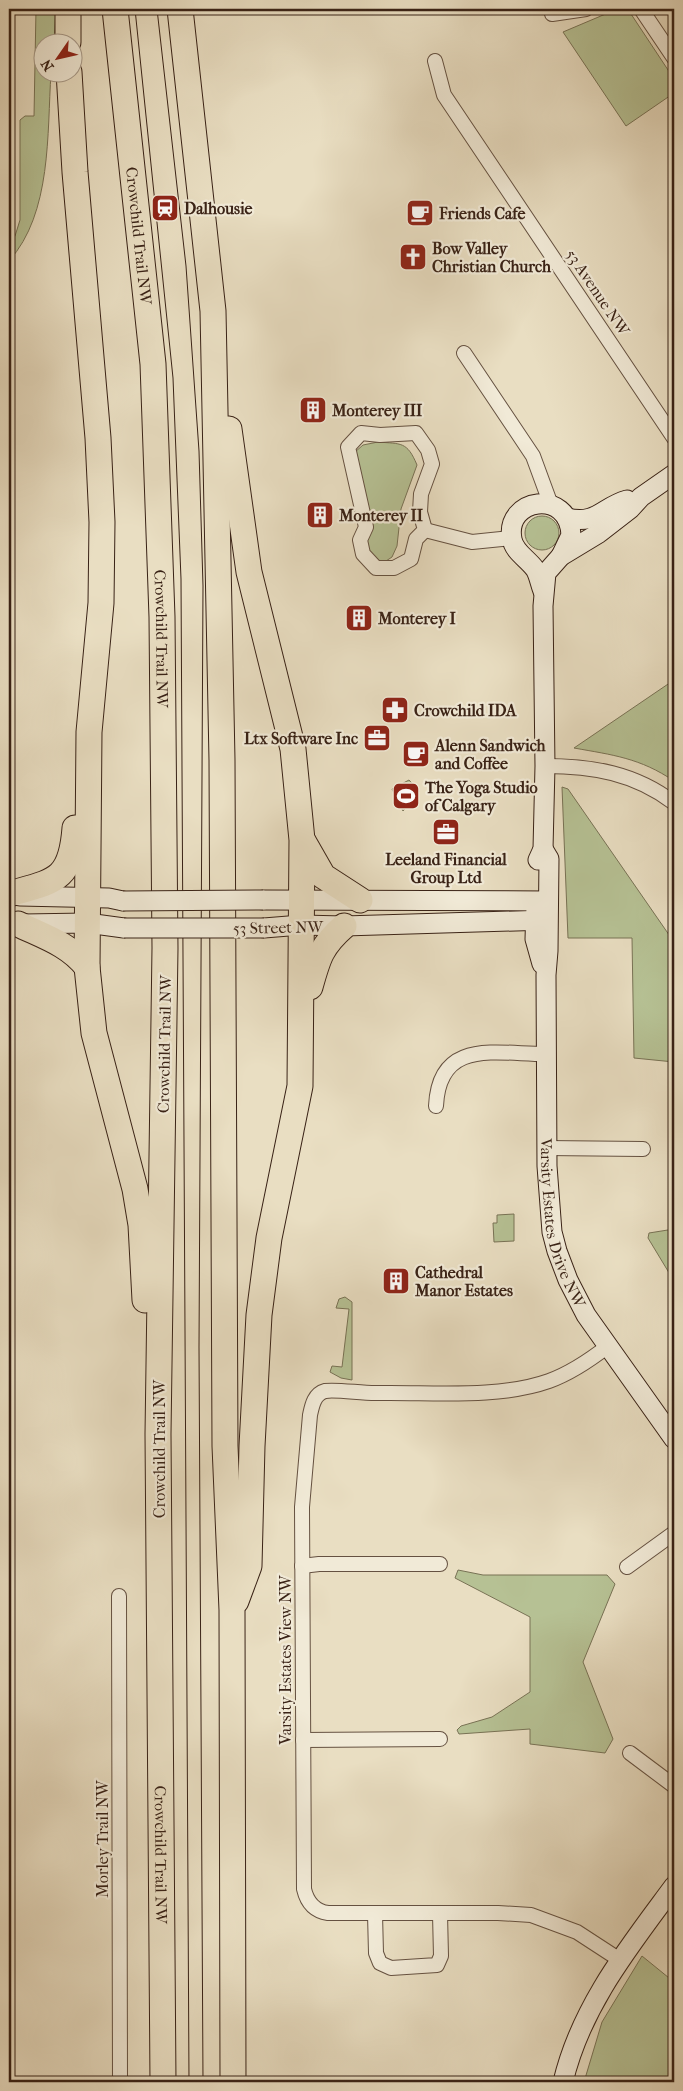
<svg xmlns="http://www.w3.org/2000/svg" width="683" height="2091" font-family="'IM FELL French Canon',serif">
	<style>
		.green { fill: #b6c194; stroke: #787255 }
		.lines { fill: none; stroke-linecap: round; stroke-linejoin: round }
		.street-casing { stroke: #655141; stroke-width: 16 }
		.secondary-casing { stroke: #392216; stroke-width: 21 }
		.highway-casing { stroke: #392216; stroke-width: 27 }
		.street { stroke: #f1ead7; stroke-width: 14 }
		.secondary { stroke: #f1ead7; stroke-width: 19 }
		.highway { stroke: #e9dec2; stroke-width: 25 }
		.tram { stroke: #392216; stroke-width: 1 }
		.secondary-bridge-casing { stroke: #392216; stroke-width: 21; stroke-linecap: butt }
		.secondary-bridge { stroke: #f1ead7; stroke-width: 19 }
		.labels { text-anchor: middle; stroke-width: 4.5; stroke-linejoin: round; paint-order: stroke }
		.poi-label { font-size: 16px; font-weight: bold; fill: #392216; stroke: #f1ead7; text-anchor: start }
		.street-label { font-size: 16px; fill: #392216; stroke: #f1ead7 }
	</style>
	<rect width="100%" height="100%" fill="#e9dec2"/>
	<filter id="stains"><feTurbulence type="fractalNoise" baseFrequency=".004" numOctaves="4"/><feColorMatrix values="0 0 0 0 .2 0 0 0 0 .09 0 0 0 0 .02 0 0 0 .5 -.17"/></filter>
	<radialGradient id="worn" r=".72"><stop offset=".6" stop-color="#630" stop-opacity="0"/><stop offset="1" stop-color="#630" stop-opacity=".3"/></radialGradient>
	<g class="green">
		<path d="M 36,9 L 56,9 L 54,42 L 42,42 L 42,72 L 51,73 C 47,133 52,213 9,261 L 9,244 L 15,236 L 20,220 L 20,120 L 25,116 L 34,116 Z"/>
		<polygon points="615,10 626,11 631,14 674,79 674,93 626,126 563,32"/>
		<path d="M 378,442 C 401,444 407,441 417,465 L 401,509 L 397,546 L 392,557 L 386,561 L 377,562 L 368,558 L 355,452 L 363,445 Z"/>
		<circle cx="542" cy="533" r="17"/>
		<path d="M 674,680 L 674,781 C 640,758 613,755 574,748 Z"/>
		<polygon points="409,780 419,791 403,811 392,789"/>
		<polygon points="562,787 568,789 674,942 674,1062 634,1058 632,938 568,938"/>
		<polygon points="514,1214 514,1241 494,1242 493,1223 497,1223 497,1215"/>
		<polygon points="674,1229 674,1281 648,1238 649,1233"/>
		<polygon points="345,1297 352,1302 352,1380 341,1378 330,1372 332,1366 342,1367 349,1309 336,1308 339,1299"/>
		<polygon points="458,1570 483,1575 607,1575 615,1584 583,1662 613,1739 605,1753 530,1744 530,1729 459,1734 457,1730 461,1726 492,1717 530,1692 530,1617 455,1578"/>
		<polygon points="642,1956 674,1982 674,2082 584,2082 602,2022"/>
	</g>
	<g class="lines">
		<g class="street-casing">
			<g id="street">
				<polyline points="641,9 674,58"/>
				<polyline points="552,14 586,9"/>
				<polyline points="435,61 444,95 674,438"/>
				<polyline points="464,353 533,456 551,505"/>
				<polygon points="361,433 380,435 416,433 428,450 432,464 421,494 420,512 425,530 416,539 411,559 394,568 376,568 363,554 360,540 366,527 348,447"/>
				<polyline points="425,530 472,542 511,538"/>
				<path d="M 545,766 C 592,766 635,773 674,803"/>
				<path d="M 436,1106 C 439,1038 496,1054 545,1054"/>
				<polyline points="546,1148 643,1149"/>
				<path d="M 608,1346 C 590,1360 571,1373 549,1381 C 498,1399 432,1392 379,1393 C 365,1394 337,1389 325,1391 C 314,1394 312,1406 310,1415 L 302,1507 L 304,1889 C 307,1902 314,1911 328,1913 L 498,1913 L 531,1915 L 577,1932 L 620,1960"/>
				<polyline points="302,1566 319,1564 440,1564"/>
				<polyline points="627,1567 674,1533"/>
				<polyline points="119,1596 120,2082"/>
				<polyline points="303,1740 440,1739"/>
				<polyline points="630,1753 674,1786"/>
				<polyline points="375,1914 376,1953 380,1963 391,1968 437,1965 441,1956 440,1914"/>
			</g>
		</g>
		<g class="secondary-casing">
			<g id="secondary">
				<path d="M 567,518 C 597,525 602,507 627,500"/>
				<path d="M 543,591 C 540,584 539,575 535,569 C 527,558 514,552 512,539 C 504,498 569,488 571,535 L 561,556"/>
				<path id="s1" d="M 543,849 L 549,859 L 548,951 L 546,975 L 547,1166 L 552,1232 L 557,1251 L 568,1280 L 586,1315 L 674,1439"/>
				<polyline points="538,860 543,849 545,766 543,606 546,573 561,556 599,533 630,509 641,497 674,474"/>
				<polyline points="20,896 109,898 123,901"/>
				<polyline points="263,900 548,901"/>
				<polyline points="536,908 535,939 542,964"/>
				<polyline points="23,924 87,923 124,928"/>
				<polyline points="264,928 301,925 344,926 547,920"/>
				<path d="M 563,2082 C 581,2006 629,1947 674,1886"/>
			</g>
		</g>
		<g class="highway-casing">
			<g id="highway">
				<polyline points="68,9 68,42"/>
				<path id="s2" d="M 115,9 L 153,364 L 162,617 L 165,948 L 158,1434 L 163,2082"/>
				<polyline points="180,9 213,311 222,760 225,1446 232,1610 233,2082"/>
				<polyline points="69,72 75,172 98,438 102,522 101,603 89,732 87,967 94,1033 135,1189 141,1225 145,1300"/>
				<polyline points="229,429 249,572 293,749 302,840 300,1086 269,1238 259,1315 252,1446 249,1566 236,1601"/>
				<polyline points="303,841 323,876 360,900"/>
				<path d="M 9,894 C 55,881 71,881 75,828"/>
				<path d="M 18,924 C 43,936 69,944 87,967"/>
				<path d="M 310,987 C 318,958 321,946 344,926"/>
			</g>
		</g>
		<use href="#street" class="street"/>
		<use href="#secondary" class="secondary"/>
		<use href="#highway" class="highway"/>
		<g class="tram">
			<polyline points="135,9 173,378 181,579 189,2082"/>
			<polyline points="157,9 186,266 199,451 203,586 199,1347 203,2082"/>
		</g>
		<g class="secondary-bridge-casing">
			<g id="secondary-bridge">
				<polyline points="123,901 263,900"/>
				<polyline points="124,928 264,928"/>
			</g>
		</g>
		<use href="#secondary-bridge" class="secondary-bridge"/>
	</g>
	<defs>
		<g id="station-square" transform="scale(1.4375)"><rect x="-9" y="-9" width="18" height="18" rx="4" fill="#8f2418" stroke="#f1ead7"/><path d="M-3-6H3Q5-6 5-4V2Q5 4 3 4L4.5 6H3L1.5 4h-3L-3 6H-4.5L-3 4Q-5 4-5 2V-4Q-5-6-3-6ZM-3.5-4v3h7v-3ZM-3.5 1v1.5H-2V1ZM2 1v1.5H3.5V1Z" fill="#fff"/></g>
		<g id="cafe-square" transform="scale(1.4375)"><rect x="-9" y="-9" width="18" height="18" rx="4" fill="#8f2418" stroke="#f1ead7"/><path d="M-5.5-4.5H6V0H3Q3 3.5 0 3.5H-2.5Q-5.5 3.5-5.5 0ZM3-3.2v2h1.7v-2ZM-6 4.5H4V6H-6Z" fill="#fff"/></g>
		<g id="church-square" transform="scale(1.4375)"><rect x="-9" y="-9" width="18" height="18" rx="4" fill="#8f2418" stroke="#f1ead7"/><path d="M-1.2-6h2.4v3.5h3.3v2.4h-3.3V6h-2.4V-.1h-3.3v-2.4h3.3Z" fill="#fff"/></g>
		<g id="building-square" transform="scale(1.4375)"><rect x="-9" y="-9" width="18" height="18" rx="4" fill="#8f2418" stroke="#f1ead7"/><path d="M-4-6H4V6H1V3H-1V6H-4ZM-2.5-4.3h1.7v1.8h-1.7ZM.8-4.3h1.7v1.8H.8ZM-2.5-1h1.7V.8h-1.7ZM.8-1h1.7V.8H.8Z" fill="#fff"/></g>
		<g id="pharmacy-square" transform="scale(1.4375)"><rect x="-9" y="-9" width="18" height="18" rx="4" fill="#8f2418" stroke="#f1ead7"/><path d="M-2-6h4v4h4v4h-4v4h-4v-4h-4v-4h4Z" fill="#fff"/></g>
		<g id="office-square" transform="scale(1.4375)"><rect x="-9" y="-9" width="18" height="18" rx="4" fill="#8f2418" stroke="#f1ead7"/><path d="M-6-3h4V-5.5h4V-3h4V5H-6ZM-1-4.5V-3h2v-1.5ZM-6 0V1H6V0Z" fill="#fff"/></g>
		<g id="stadium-square" transform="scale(1.4375)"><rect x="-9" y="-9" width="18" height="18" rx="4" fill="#8f2418" stroke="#f1ead7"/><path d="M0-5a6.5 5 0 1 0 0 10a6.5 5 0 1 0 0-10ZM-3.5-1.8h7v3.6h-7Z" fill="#fff"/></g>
	</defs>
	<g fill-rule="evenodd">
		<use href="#station-square" x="165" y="208"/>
		<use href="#cafe-square" x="420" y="213"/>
		<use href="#church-square" x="413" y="257"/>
		<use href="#building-square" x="313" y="410"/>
		<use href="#building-square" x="320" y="515"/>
		<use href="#building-square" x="359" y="618"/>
		<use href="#pharmacy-square" x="395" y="710"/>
		<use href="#office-square" x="377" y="738"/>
		<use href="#cafe-square" x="416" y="754"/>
		<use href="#stadium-square" x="406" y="796"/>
		<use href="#office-square" x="446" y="832"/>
		<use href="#building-square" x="396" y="1281"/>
	</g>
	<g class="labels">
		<g class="poi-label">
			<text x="184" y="214">Dalhousie</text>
			<text x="439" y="219">Friends Cafe</text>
			<text x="432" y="254">Bow Valley<tspan x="432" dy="18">Christian Church</tspan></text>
			<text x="332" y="416">Monterey III</text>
			<text x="339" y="521">Monterey II</text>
			<text x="378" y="624">Monterey I</text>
			<text x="414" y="716">Crowchild IDA</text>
			<text x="358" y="744" text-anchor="end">Ltx Software Inc</text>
			<text x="435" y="751">Alenn Sandwich<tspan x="435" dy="18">and Coffee</tspan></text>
			<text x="425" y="793">The Yoga Studio<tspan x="425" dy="18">of Calgary</tspan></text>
			<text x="446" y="865" text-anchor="middle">Leeland Financial<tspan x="446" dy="18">Group Ltd</tspan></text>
			<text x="415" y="1278">Cathedral<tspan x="415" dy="18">Manor Estates</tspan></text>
		</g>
		<g class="street-label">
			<text dy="6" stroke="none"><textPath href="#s2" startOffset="228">Crowchild Trail NW</textPath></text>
			<text transform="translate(598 292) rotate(56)" y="6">53 Avenue NW</text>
			<text dy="6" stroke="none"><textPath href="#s2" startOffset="632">Crowchild Trail NW</textPath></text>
			<text transform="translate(278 927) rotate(-1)" y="6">53 Street NW</text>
			<text transform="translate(164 1044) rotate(-89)" y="6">Crowchild Trail NW</text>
			<text dy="6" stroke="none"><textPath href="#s1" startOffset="378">Varsity Estates Drive NW</textPath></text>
			<text transform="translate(159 1449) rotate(-90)" y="6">Crowchild Trail NW</text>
			<text transform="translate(285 1660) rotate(-90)" y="6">Varsity Estates View NW</text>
			<text transform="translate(102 1839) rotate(-90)" y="6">Morley Trail NW</text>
			<text dy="6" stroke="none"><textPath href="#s2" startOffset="1848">Crowchild Trail NW</textPath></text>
		</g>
	</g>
	<rect width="683" height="2091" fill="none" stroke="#e9dec2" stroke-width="30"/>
	<rect x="10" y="10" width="663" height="2071" fill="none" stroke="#392216" stroke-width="2.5"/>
	<rect x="15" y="15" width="653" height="2061" fill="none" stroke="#392216"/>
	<g transform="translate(58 58) rotate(236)"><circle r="24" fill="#f1ead7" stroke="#a79a8a"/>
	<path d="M0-4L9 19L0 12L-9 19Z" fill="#8f2418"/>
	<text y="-8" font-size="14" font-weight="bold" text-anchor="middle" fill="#392216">N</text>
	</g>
	<rect width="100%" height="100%" filter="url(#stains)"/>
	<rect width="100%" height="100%" fill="url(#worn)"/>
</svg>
